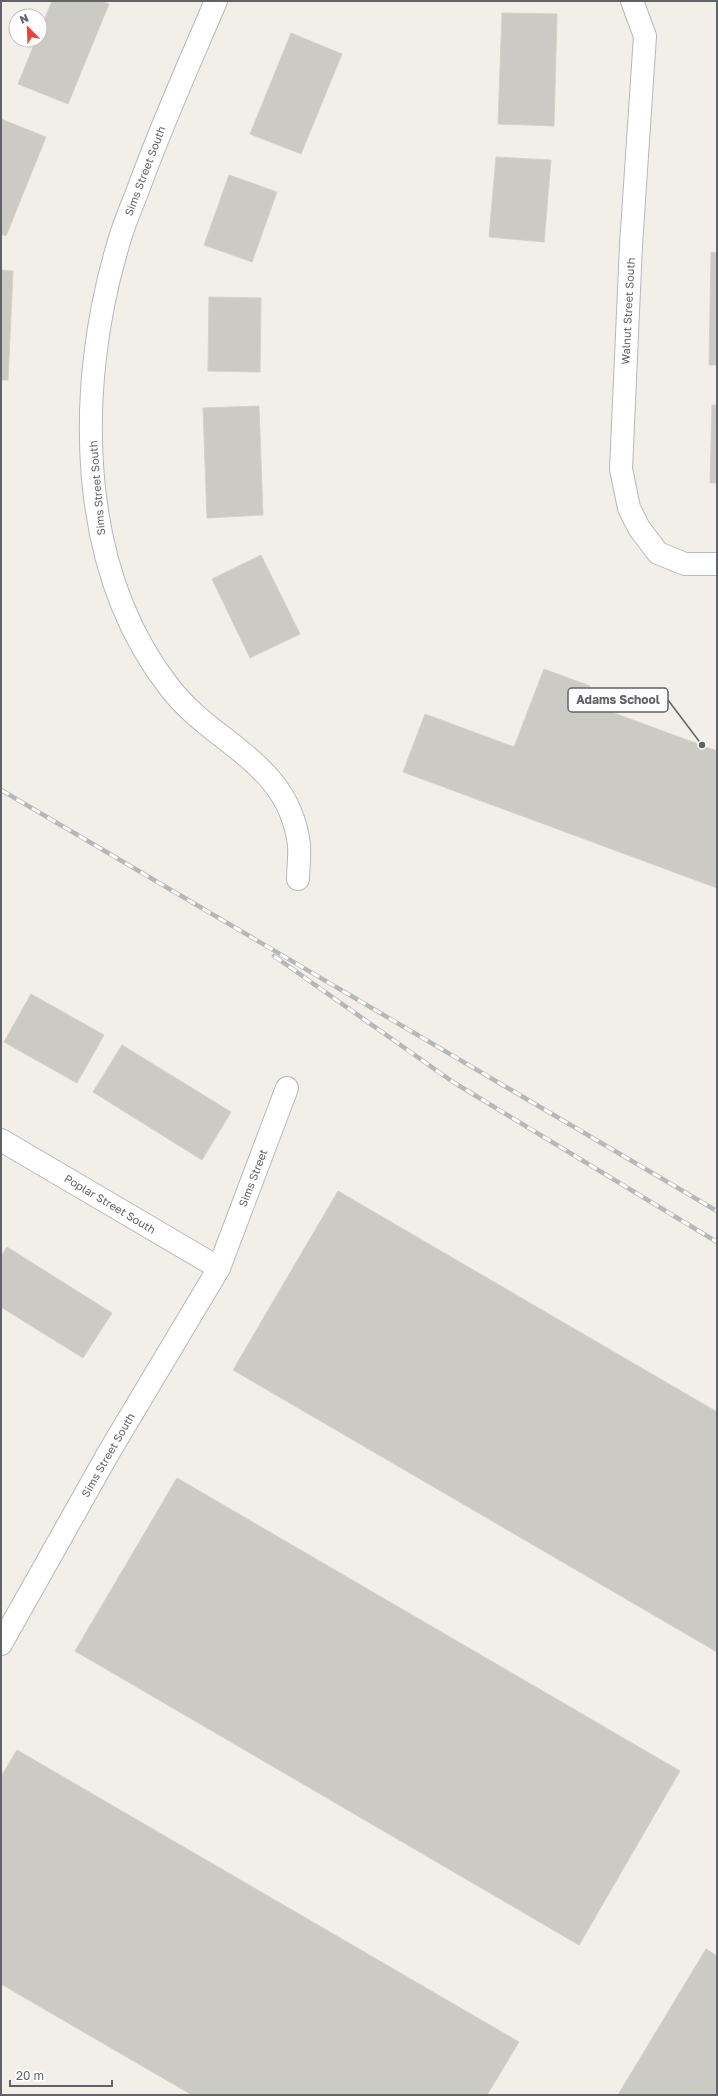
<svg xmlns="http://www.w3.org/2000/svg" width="718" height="2096" font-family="'Golos Text',sans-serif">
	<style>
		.building { fill: #cccac5; stroke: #d6d1c6 }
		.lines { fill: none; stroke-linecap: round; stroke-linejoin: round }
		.minor-casing { stroke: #b5b8bc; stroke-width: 24 }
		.minor { stroke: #fff; stroke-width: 22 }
		.rail-casing { stroke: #b6b7b8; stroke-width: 4.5 }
		.rail { stroke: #fff; stroke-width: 3; stroke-dasharray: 9; stroke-linecap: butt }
		.labels { text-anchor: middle; stroke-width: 3; stroke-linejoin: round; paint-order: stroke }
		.street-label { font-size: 11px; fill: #5f6368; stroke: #fff }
		.leader { fill: none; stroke: #5f6368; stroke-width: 1.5 }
		.callout-dot { fill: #5f6368; stroke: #fff; stroke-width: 1.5 }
		.callout { fill: #fff; stroke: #5f6368; stroke-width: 1.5 }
		.callout-label { font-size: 12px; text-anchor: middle; font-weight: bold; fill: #5f6368 }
	</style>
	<rect width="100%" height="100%" fill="#f1efe8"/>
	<g class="building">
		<polygon points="52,1 101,1 109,4 68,104 18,84 36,40 40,40 40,30"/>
		<polygon points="502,13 557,14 554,126 498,124"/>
		<polygon points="291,33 342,54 301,154 250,134"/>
		<polygon points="1,119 46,137 6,236 1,234"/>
		<polygon points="496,157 551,160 544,242 489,237"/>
		<polygon points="229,175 277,192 252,262 204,245"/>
		<polygon points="711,252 717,253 717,365 709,365"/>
		<polygon points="1,270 13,271 8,380 1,380"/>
		<polygon points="209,297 261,298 260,372 208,371"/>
		<polygon points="712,405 717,405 717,483 710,483"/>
		<polygon points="259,406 263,515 207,518 203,408"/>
		<polygon points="261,555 300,634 250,658 212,579"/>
		<polygon points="544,669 590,686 584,702 717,751 717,888 403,772 425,714 514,747"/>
		<polygon points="31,994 104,1035 77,1083 4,1042"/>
		<polygon points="122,1045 231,1112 202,1160 93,1092"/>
		<polygon points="338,1191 717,1412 717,1652 233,1370"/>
		<polygon points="7,1247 112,1313 83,1358 1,1307 1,1257"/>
		<polygon points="177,1478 680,1771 579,1945 75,1651"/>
		<polygon points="17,1750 519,2042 487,2095 192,2095 1,1984 1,1777"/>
		<polygon points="706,1949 717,1956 717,2095 618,2095"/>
	</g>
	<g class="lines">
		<g class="minor-casing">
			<g id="minor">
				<path d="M 216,1 C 189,64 161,126 138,190 C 131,208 123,226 118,245 C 76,386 75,567 170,688 C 214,745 289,762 299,845 C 300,856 298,868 298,879"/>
				<polyline points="632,1 645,36 631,245 621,469 629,508 639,528 658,553 685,564 717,564"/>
				<polyline points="1,1140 219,1268"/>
				<polyline points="1,1644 109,1452 219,1268 287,1088"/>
			</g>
		</g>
		<use href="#minor" class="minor"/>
		<g class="rail-casing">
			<g id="rail">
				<polyline points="1,790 717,1211"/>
				<polyline points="274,956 453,1082 717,1242"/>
			</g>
		</g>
		<use href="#rail" class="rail"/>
	</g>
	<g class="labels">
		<g class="street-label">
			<text transform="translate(145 171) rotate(-69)" y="4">Sims Street South</text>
			<text transform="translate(628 311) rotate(-87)" y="4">Walnut Street South</text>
			<text transform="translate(97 488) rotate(-95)" y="4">Sims Street South</text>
			<text transform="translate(253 1178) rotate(-69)" y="4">Sims Street</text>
			<text transform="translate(110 1204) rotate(31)" y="4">Poplar Street South</text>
			<text transform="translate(108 1455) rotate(-60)" y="4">Sims Street South</text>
		</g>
	</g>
	<path class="leader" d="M702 745L668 700"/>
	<circle class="callout-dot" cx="702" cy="745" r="4"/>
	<rect class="callout" x="568" y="688" width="100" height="24" rx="4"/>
	<g class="callout-label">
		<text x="618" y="704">Adams School</text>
	</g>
	<rect width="718" height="2096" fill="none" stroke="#5f6368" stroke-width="4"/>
	<g transform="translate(28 28) rotate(337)"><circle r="19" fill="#ffffff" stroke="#bfc1c3"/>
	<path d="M0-3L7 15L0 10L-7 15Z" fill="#ea4335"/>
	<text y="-6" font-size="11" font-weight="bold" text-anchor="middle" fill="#5f6368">N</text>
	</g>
	<path d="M10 2080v6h102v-6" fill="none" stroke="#5f6368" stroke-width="2"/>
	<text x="16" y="2080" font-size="12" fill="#5f6368" stroke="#ffffff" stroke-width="3" paint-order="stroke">20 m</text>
</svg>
